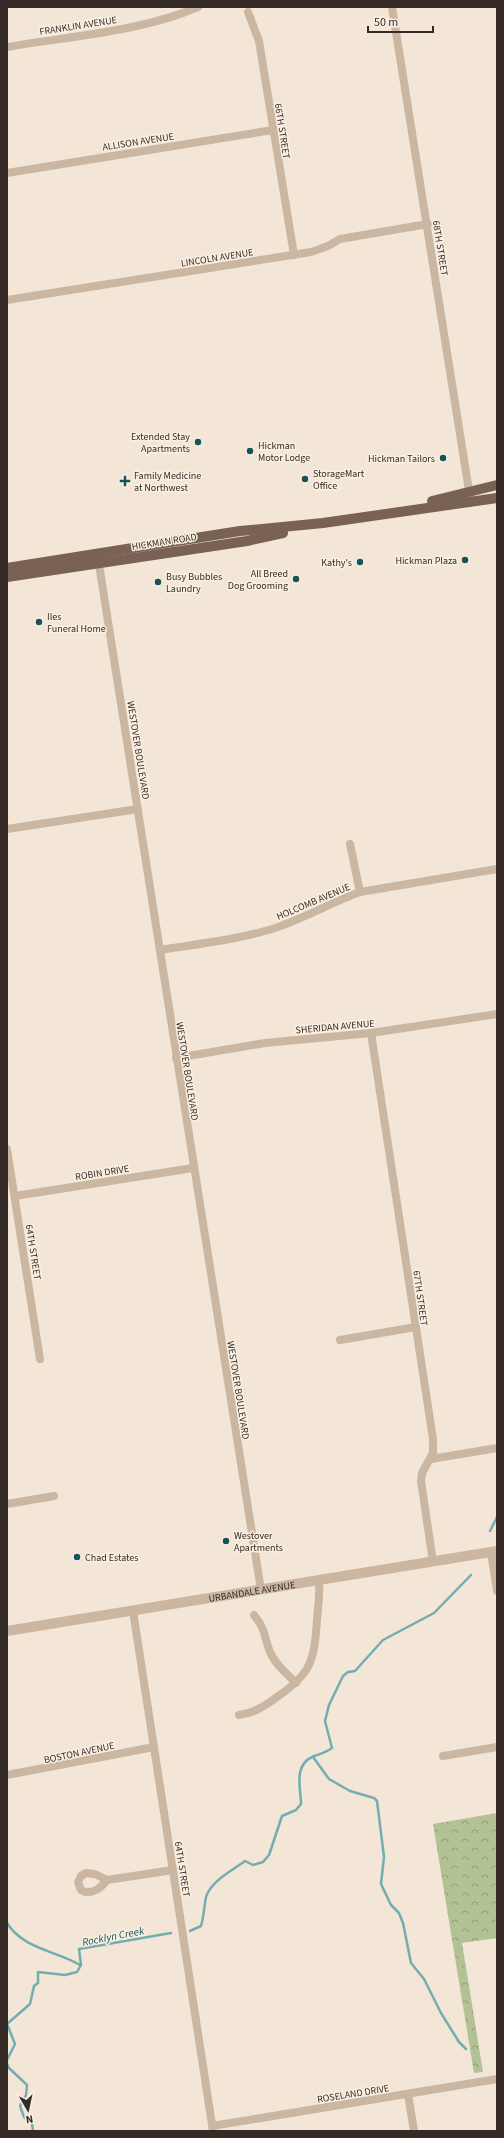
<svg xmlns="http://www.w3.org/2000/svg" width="504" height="2138" font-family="'Source Sans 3',sans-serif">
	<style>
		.park { fill: url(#park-crowns) }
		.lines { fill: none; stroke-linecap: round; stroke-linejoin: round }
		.stream { stroke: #73adb2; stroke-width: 2.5 }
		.minor { stroke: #cbb6a1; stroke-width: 8 }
		.tertiary { stroke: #cbb6a1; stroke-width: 10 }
		.primary { stroke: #796254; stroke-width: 10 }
		.poi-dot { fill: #175359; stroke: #faf0e2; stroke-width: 1.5 }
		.labels { text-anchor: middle; stroke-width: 3; stroke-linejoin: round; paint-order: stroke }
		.street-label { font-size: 10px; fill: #352a25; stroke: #faf0e2 }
		.poi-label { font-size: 10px; fill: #352a25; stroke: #faf0e2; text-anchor: start }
		.water-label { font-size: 11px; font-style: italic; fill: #175359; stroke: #faf0e2 }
	</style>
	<defs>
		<pattern id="park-crowns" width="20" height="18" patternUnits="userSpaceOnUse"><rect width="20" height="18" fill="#b2c295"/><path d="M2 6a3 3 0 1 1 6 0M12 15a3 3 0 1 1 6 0" fill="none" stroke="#929e79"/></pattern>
	</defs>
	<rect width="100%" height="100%" fill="#f3e6d6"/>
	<polygon class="park" points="497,1813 497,1938 462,1943 483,2072 474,2073 433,1824"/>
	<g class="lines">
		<g class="stream">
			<polyline points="490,1531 497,1517"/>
			<polyline points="313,1757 329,1779 350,1791 374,1798 377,1801 384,1857 381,1884 391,1905 399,1913 403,1923 411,1963 424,1979 441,2013 459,2042 466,2049"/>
			<path d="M 7,1923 C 23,1949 57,1951 80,1965"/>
			<path d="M 190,1931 L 201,1926 C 204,1916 204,1907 206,1897 C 211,1881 233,1870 245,1861 L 253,1865 L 263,1862 L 269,1855 L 282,1816 L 296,1810 L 301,1804 C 301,1789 293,1766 312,1757 C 319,1754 325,1753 332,1748 L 325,1721 L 329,1705 L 343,1676 L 348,1672 L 355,1671 L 383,1640 L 434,1613 L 471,1575"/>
			<polyline points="7,2060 15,2044 7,2024 30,2004 34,1986 38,1983 38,1972 65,1975 77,1972 81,1965 79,1949 171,1933"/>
			<polyline points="7,2064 9,2068 27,2085 26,2095 20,2106 24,2117 32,2124 33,2131"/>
		</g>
		<g class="minor">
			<polyline points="392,7 470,497"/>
			<polyline points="248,12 259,41 294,255"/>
			<path d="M 7,47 C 70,36 140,32 198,7"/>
			<polyline points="7,173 273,130"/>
			<polyline points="7,300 311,252 328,246 340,239 428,224"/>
			<polyline points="98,558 261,1590"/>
			<polyline points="7,829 138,809"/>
			<polyline points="350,844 360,892"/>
			<path d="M 160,950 C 197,944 236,940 272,929 C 303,919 330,903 360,892 L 497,869"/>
			<polyline points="371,1033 433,1439 433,1453 422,1473 421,1481 433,1562"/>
			<polyline points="176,1058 265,1043 371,1033 497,1014"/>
			<polyline points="7,1149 40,1359"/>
			<polyline points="15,1196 193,1168"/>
			<polyline points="340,1340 416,1327"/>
			<polyline points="431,1459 497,1448"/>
			<polyline points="7,1504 54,1496"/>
			<polyline points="491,1552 497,1591"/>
			<polyline points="133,1611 213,2131"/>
			<path d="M 254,1615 C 266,1630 264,1637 270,1652 C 275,1664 287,1674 296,1683"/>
			<path d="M 239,1715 C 254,1713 265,1706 277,1697 C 312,1673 314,1661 317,1620 C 318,1607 320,1594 319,1581"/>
			<polyline points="443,1756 497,1747"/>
			<polyline points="7,1775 154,1747"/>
			<path d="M 107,1880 C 101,1888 91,1896 81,1890 L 78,1882 L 81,1876 L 86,1873 L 95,1874 L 107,1880 L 173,1870"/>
			<polyline points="408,2094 414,2131"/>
			<polyline points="212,2126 497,2079"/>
		</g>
		<path class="tertiary" id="s1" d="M 7,1631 L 497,1551"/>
		<g class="primary">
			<polyline points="432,501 497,485"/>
			<polyline points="7,568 240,531 323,523 497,498"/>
			<polyline points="7,577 247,541 283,533"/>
		</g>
	</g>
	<g class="poi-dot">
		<circle cx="198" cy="442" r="4"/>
		<circle cx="250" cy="451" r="4"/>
		<circle cx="443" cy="458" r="4"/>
		<circle cx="305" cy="479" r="4"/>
		<path d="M123 475h4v4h4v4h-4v4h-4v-4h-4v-4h4z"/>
		<circle cx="465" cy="560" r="4"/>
		<circle cx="360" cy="562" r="4"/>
		<circle cx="296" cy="579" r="4"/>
		<circle cx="158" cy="582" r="4"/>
		<circle cx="39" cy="622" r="4"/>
		<circle cx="226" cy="1541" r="4"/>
		<circle cx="77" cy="1557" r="4"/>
	</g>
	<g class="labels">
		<g class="street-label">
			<text transform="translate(78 25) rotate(-9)" y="4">FRANKLIN AVENUE</text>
			<text transform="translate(283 131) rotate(81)" y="4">66TH STREET</text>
			<text transform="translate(138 141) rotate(-9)" y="4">ALLISON AVENUE</text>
			<text transform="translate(441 248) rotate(81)" y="4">68TH STREET</text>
			<text transform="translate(217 257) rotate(-9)" y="4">LINCOLN AVENUE</text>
			<text transform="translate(164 541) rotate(-9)" y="4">HICKMAN ROAD</text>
			<text transform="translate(139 750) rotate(81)" y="4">WESTOVER BOULEVARD</text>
			<text transform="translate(313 901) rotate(-23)" y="4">HOLCOMB AVENUE</text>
			<text transform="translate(335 1026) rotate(-5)" y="4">SHERIDAN AVENUE</text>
			<text transform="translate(188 1071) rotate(81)" y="4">WESTOVER BOULEVARD</text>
			<text transform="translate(102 1172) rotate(-9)" y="4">ROBIN DRIVE</text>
			<text transform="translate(34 1252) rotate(81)" y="4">64TH STREET</text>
			<text transform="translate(421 1298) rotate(82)" y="4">67TH STREET</text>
			<text transform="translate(239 1390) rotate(81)" y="4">WESTOVER BOULEVARD</text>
			<text dy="4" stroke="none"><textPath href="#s1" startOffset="248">URBANDALE AVENUE</textPath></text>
			<text transform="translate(79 1752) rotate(-12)" y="4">BOSTON AVENUE</text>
			<text transform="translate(183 1869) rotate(81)" y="4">64TH STREET</text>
			<text transform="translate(353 2093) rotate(-9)" y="4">ROSELAND DRIVE</text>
		</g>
		<g class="poi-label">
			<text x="190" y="440" text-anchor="end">Extended Stay<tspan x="190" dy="12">Apartments</tspan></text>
			<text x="258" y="449">Hickman<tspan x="258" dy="12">Motor Lodge</tspan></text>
			<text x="435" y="462" text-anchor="end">Hickman Tailors</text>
			<text x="313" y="477">StorageMart<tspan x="313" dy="12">Office</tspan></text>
			<text x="134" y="479">Family Medicine<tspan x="134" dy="12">at Northwest</tspan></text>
			<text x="457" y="564" text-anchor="end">Hickman Plaza</text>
			<text x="352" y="566" text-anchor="end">Kathy's</text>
			<text x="288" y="577" text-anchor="end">All Breed<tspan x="288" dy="12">Dog Grooming</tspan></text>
			<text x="166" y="580">Busy Bubbles<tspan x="166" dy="12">Laundry</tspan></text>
			<text x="47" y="620">Iles<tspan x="47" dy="12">Funeral Home</tspan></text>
			<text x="234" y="1539">Westover<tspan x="234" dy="12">Apartments</tspan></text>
			<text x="85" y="1561">Chad Estates</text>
		</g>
		<g class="water-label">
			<text transform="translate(113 1936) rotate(-11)" y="4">Rocklyn Creek</text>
		</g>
	</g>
	<rect width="504" height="2138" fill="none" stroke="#352a25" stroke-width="16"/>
	<g transform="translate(28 2110) rotate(171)" stroke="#faf0e2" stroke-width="3" paint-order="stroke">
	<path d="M0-3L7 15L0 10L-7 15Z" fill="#352a25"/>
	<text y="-6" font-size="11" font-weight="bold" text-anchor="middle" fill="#352a25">N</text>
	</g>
	<path d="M368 26v6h65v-6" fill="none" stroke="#352a25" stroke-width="2"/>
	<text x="374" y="26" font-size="12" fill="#352a25" stroke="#faf0e2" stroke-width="3" paint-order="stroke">50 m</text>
</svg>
